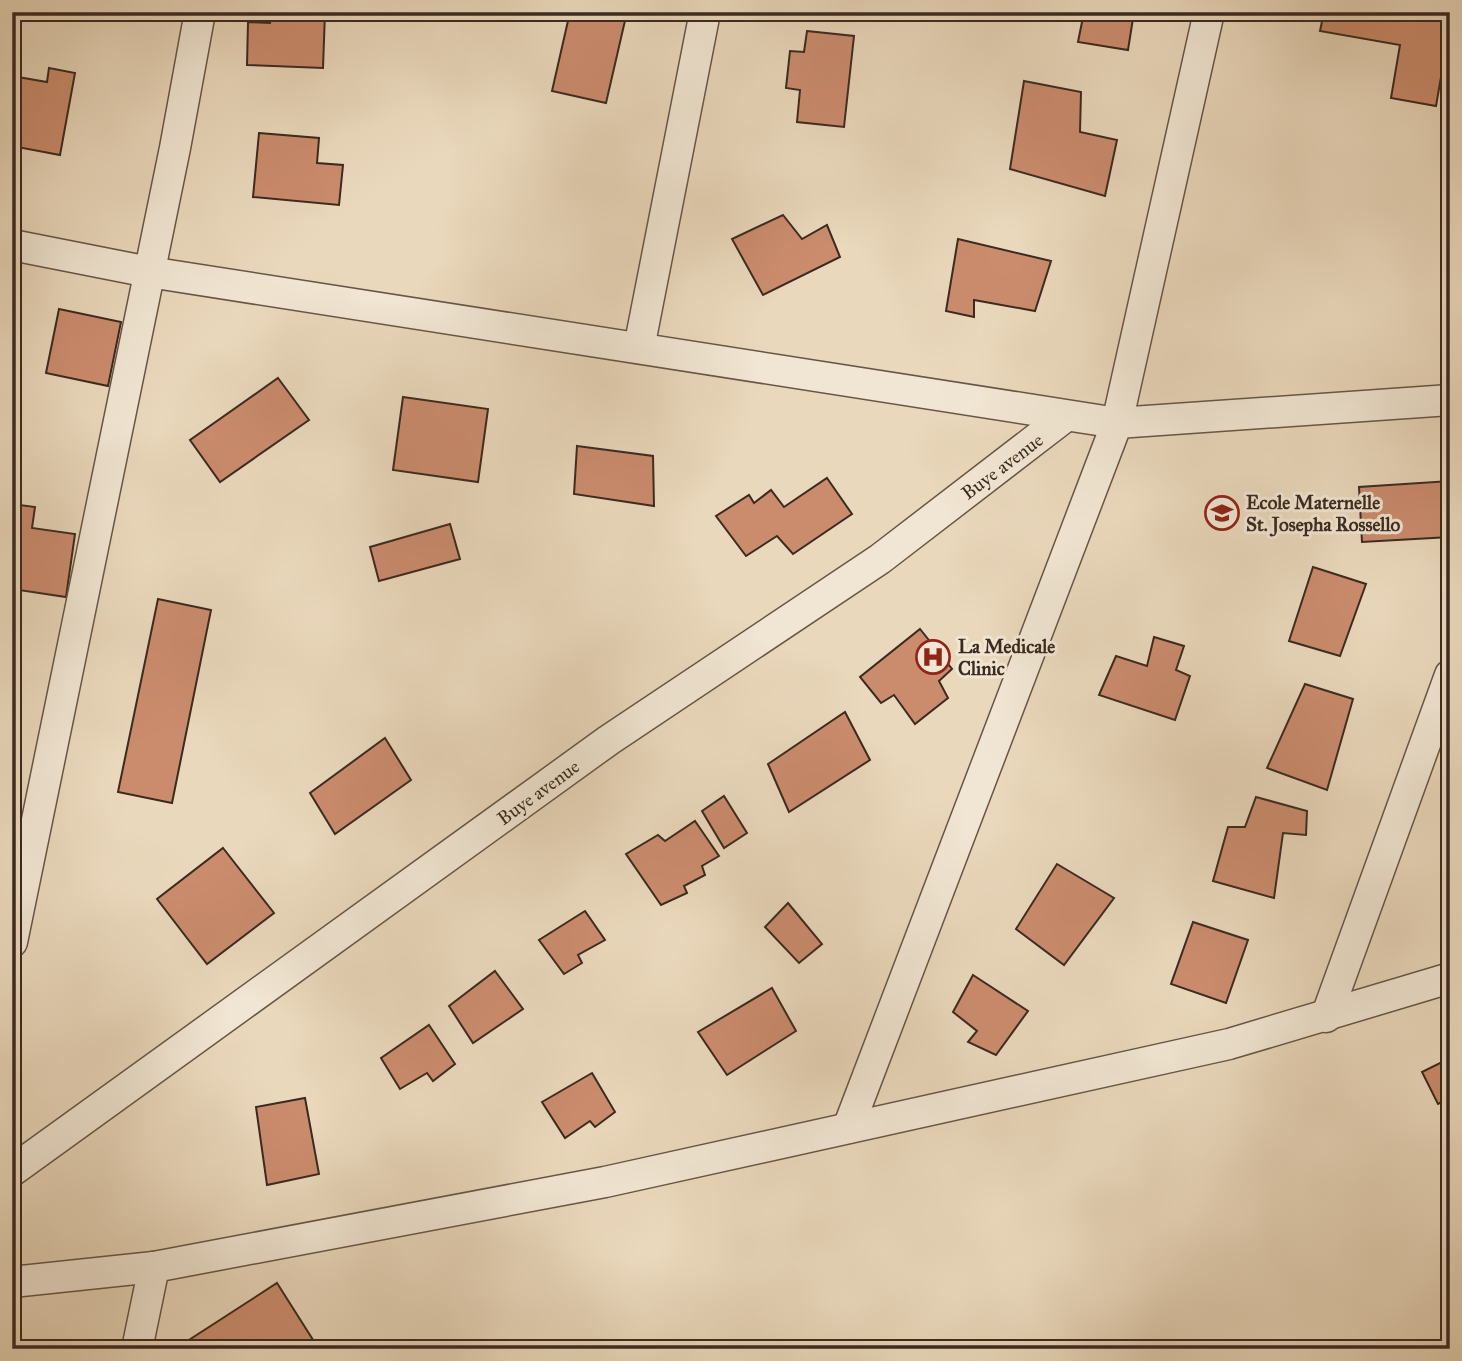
<svg xmlns="http://www.w3.org/2000/svg" width="1462" height="1361" font-family="'IM FELL Great Primer',serif">
	<style>
		.building { fill: #cb8c6e; stroke: #3b2a1f; stroke-width: 2 }
		.lines { fill: none; stroke-linecap: round; stroke-linejoin: round }
		.minor-casing { stroke: #675646; stroke-width: 33 }
		.minor { stroke: #f1e6d3; stroke-width: 30 }
		.labels { text-anchor: middle; stroke-width: 6; stroke-linejoin: round; paint-order: stroke }
		.street-label { font-size: 19px; fill: #3b2a1f; stroke: #f1e6d3 }
		.poi-label { font-size: 19px; font-weight: bold; fill: #3b2a1f; stroke: #f1e6d3; text-anchor: start }
	</style>
	<rect width="100%" height="100%" fill="#ead8bc"/>
	<filter id="stains"><feTurbulence type="fractalNoise" baseFrequency=".00286" numOctaves="4"/><feColorMatrix values="0 0 0 0 .2 0 0 0 0 .09 0 0 0 0 .02 0 0 0 .5 -.17"/></filter>
	<radialGradient id="worn" r=".72"><stop offset=".6" stop-color="#630" stop-opacity="0"/><stop offset="1" stop-color="#630" stop-opacity=".3"/></radialGradient>
	<g class="building">
		<polygon points="271,12 325,12 323,68 247,65 248,22 270,23"/>
		<polygon points="570,12 627,12 606,103 552,91"/>
		<polygon points="1084,12 1134,12 1128,50 1078,42"/>
		<polygon points="1324,12 1450,12 1450,55 1445,54 1436,106 1391,98 1400,45 1320,31"/>
		<polygon points="807,31 854,36 844,127 797,122 800,90 786,88 790,51 804,52"/>
		<polygon points="49,68 75,73 60,155 12,146 12,76 47,82"/>
		<polygon points="1024,81 1081,92 1080,132 1117,140 1105,196 1010,169"/>
		<polygon points="259,133 319,138 317,163 343,165 339,205 253,197"/>
		<polygon points="783,215 802,239 827,225 840,257 763,295 732,239"/>
		<polygon points="958,239 1051,261 1035,311 974,300 974,317 946,311"/>
		<polygon points="59,309 121,322 108,386 46,373"/>
		<polygon points="278,378 309,420 220,482 190,440"/>
		<polygon points="403,397 488,409 478,482 393,470"/>
		<polygon points="577,446 653,456 654,506 574,494"/>
		<polygon points="827,478 852,514 793,554 777,536 746,556 716,516 749,495 754,503 771,490 784,507"/>
		<polygon points="1450,481 1450,537 1362,542 1359,487"/>
		<polygon points="12,504 35,507 32,528 75,534 66,597 12,589"/>
		<polygon points="450,524 460,559 379,581 370,547"/>
		<polygon points="1313,567 1366,584 1340,656 1289,641"/>
		<polygon points="158,599 211,610 172,803 118,792"/>
		<polygon points="920,629 952,669 939,681 948,698 915,724 894,695 881,703 860,677"/>
		<polygon points="1154,637 1184,646 1176,670 1190,676 1175,720 1099,695 1116,656 1147,666"/>
		<polygon points="1305,684 1353,699 1327,790 1267,768"/>
		<polygon points="845,712 870,760 789,812 768,764"/>
		<polygon points="385,738 411,780 335,834 310,793"/>
		<polygon points="724,796 747,833 724,848 702,811"/>
		<polygon points="1256,797 1307,811 1306,835 1283,833 1274,898 1213,881 1228,827 1245,827"/>
		<polygon points="695,821 719,856 702,866 705,875 684,886 687,893 661,905 626,854 658,835 665,841"/>
		<polygon points="223,848 274,913 207,964 157,899"/>
		<polygon points="1057,864 1114,898 1064,965 1016,929"/>
		<polygon points="788,903 822,944 799,963 765,927"/>
		<polygon points="585,911 605,940 578,955 582,963 564,974 539,940"/>
		<polygon points="1193,922 1248,940 1226,1003 1171,984"/>
		<polygon points="495,971 523,1009 473,1043 449,1006"/>
		<polygon points="973,975 1028,1011 996,1055 968,1042 977,1031 953,1012"/>
		<polygon points="772,988 796,1031 727,1075 698,1032"/>
		<polygon points="429,1025 455,1064 433,1081 427,1073 400,1089 381,1058"/>
		<polygon points="1450,1058 1450,1107 1446,1100 1438,1104 1422,1072"/>
		<polygon points="592,1073 615,1112 595,1127 590,1121 565,1138 542,1102"/>
		<polygon points="305,1098 319,1174 267,1185 256,1107"/>
		<polygon points="277,1283 315,1343 305,1349 175,1349"/>
	</g>
	<g class="lines">
		<g class="minor-casing">
			<g id="minor">
				<polyline points="12,245 149,272 1117,423 1450,400"/>
				<polyline points="639,348 705,12"/>
				<polyline points="12,942 175,148 200,12"/>
				<polyline points="1326,1017 1450,675"/>
				<polyline points="848,1128 1117,423 1209,12"/>
				<polyline points="12,1171 609,740 880,559 1066,416"/>
				<polyline points="12,1282 154,1267 605,1182 1229,1044 1450,978"/>
				<polyline points="137,1349 154,1267"/>
			</g>
		</g>
		<use href="#minor" class="minor"/>
	</g>
	<defs>
		<g id="school-ring" transform="scale(1.75)"><circle r="9.5" fill="#f1e6d3" stroke="#8f2418" stroke-width="1.5"/><path d="M0-5L7-2L0 1L-7-2ZM-4 1L0 2.5L4 1V4Q0 6-4 4Z" fill="#8f2418"/></g>
		<g id="hospital-ring" transform="scale(1.75)"><circle r="9.5" fill="#f1e6d3" stroke="#8f2418" stroke-width="1.5"/><path d="M-5-5h3v3.5h4V-5h3V5h-3V1.5h-4V5h-3Z" fill="#8f2418"/></g>
	</defs>
	<g fill-rule="evenodd">
		<use href="#school-ring" x="1222" y="513"/>
		<use href="#hospital-ring" x="933" y="657"/>
	</g>
	<g class="labels">
		<g class="street-label">
			<text transform="translate(1002 466) rotate(-37)" y="7">Buye avenue</text>
			<text transform="translate(538 792) rotate(-36)" y="7">Buye avenue</text>
		</g>
		<g class="poi-label">
			<text x="1246" y="509">Ecole Maternelle<tspan x="1246" dy="22">St. Josepha Rossello</tspan></text>
			<text x="958" y="653">La Medicale<tspan x="958" dy="22">Clinic</tspan></text>
		</g>
	</g>
	<rect width="1462" height="1361" fill="none" stroke="#ead8bc" stroke-width="42"/>
	<rect x="14" y="14" width="1434" height="1333" fill="none" stroke="#3b2a1f" stroke-width="3.5"/>
	<rect x="21" y="21" width="1420" height="1319" fill="none" stroke="#3b2a1f" stroke-width="2"/>
	<rect width="100%" height="100%" filter="url(#stains)"/>
	<rect width="100%" height="100%" fill="url(#worn)"/>
</svg>
